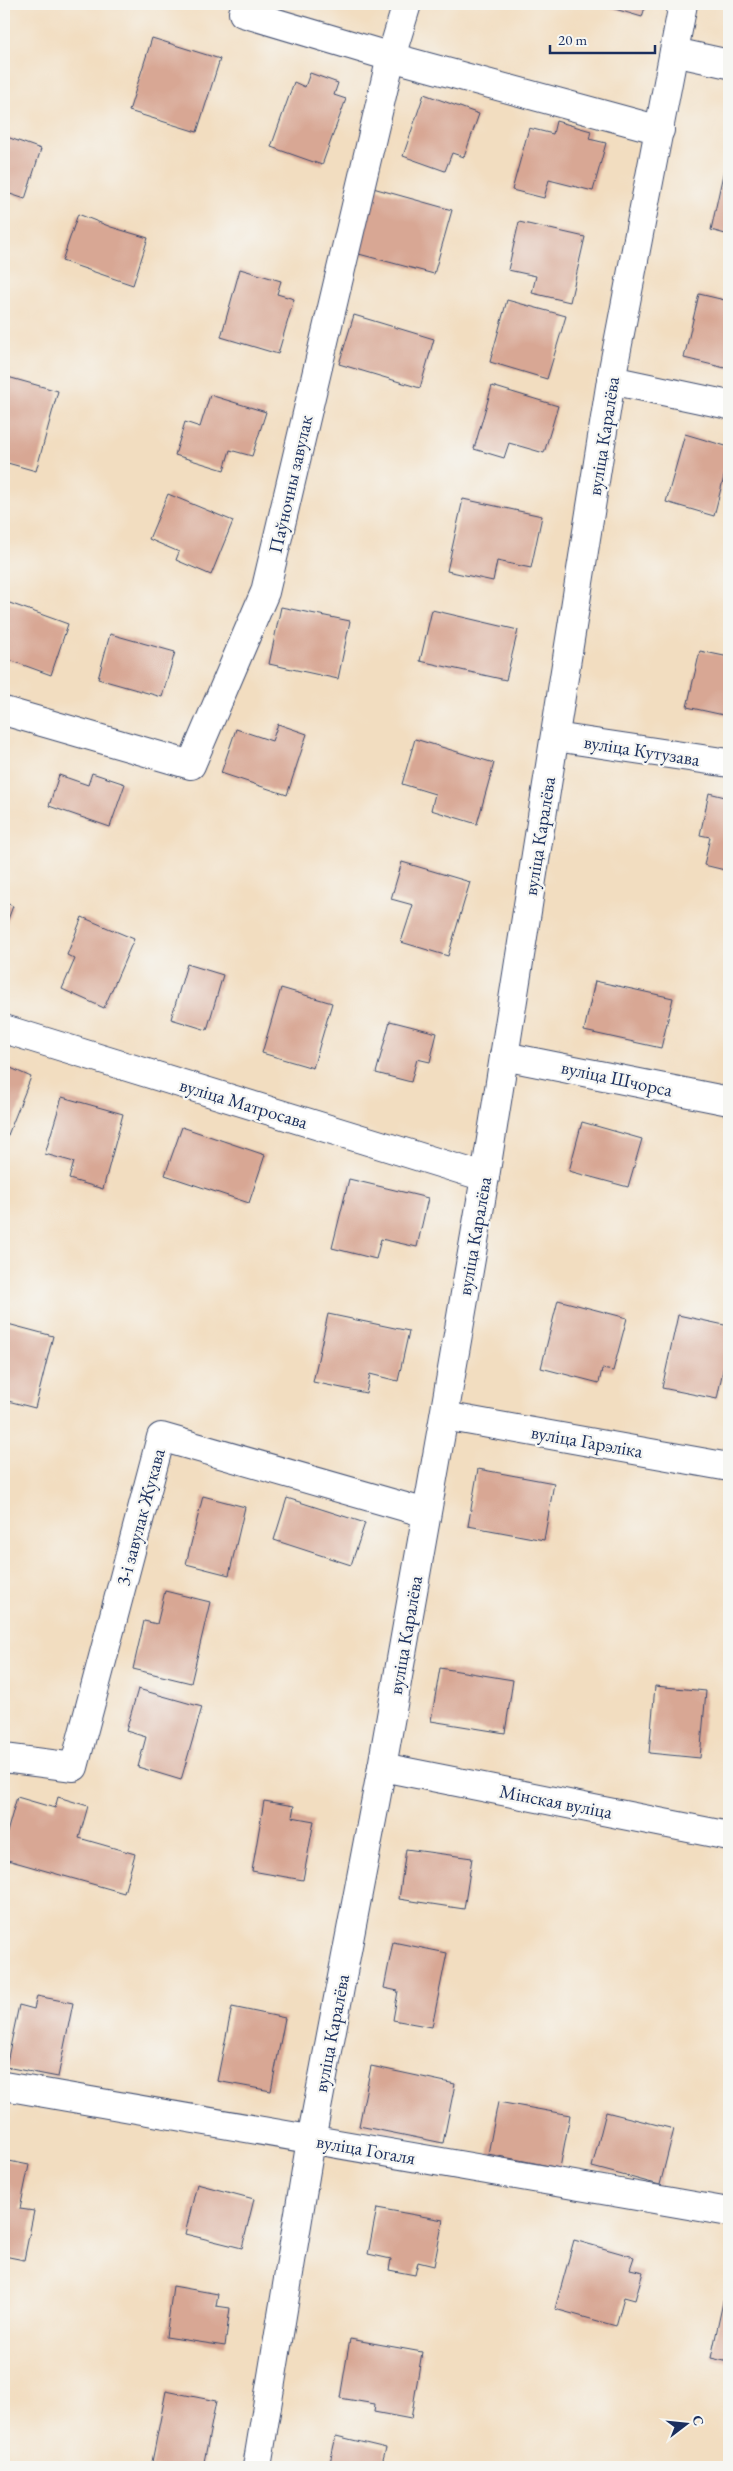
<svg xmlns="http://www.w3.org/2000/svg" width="733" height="2471" font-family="'EB Garamond',serif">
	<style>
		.building { fill: #d8a794 }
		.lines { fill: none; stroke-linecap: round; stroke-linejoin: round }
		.minor-casing { stroke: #3b496d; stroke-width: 30 }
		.tertiary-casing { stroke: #3b496d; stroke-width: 30 }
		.minor { stroke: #fff; stroke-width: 28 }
		.tertiary { stroke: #fff; stroke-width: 28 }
		.labels { text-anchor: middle; stroke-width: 4.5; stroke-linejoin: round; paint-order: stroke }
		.street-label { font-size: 19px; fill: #1b2f5e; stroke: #f6f6f2 }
	</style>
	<rect width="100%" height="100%" fill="#f6f6f2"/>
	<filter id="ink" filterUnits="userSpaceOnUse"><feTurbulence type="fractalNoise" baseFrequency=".02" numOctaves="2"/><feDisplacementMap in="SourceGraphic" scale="10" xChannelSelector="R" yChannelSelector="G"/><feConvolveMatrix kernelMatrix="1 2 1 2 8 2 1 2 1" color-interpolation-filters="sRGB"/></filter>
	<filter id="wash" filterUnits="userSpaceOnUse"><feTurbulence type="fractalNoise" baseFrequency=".0096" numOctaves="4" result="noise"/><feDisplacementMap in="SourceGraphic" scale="20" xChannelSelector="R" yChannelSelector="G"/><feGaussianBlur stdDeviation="1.12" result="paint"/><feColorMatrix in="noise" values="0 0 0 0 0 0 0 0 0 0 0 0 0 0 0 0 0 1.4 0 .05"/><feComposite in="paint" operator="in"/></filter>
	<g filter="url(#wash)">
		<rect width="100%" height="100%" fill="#f2ddc0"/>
		<g id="blocks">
			<g class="building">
				<polygon points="598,4 646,4 642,17"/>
				<polygon points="152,38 220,59 197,132 129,111"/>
				<polygon points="310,73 338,83 334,95 346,99 322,165 271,147 294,82 305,87"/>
				<polygon points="424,94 479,114 464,157 452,153 445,171 403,156"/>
				<polygon points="556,121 591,131 589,139 606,143 593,191 549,180 544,198 512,190 529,128 553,134"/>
				<polygon points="4,136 41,149 25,199 4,192"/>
				<polygon points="728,151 729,151 729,235 711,230"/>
				<polygon points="373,188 452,210 434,274 355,253"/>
				<polygon points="78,214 111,227 148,238 133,285 62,261"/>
				<polygon points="519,222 585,237 570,302 532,293 536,276 508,270"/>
				<polygon points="240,269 281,281 277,294 294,299 278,354 221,337"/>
				<polygon points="699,294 729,301 729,369 684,358"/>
				<polygon points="507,300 566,316 547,379 490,362"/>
				<polygon points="354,315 434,339 420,388 339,364"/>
				<polygon points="4,376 58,391 36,471 4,462"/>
				<polygon points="492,386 558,406 544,453 509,443 504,458 474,449"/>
				<polygon points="210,395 266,412 252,456 230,450 224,470 175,455 185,422 200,427"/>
				<polygon points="685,434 729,447 729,457 714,516 666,502"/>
				<polygon points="168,494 233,521 211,575 176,560 179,552 149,539"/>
				<polygon points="463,499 542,516 531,568 497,561 493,581 447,571"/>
				<polygon points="4,601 68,624 51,675 4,658"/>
				<polygon points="281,607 350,621 338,679 269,664"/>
				<polygon points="432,610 518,630 506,680 420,661"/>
				<polygon points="110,634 175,652 162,697 98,679"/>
				<polygon points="700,651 729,657 728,716 687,707"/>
				<polygon points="278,724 307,734 287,795 221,773 236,729 272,741"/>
				<polygon points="415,739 494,763 477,824 431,810 435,794 402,784"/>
				<polygon points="92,773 125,784 110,827 49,806 59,775 88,785"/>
				<polygon points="709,793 729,798 729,871 704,865 710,837 700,835"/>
				<polygon points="402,862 470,882 448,956 401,942 413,905 391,899"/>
				<polygon points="4,902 13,906 4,930"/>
				<polygon points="82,917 134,939 104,1008 62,989 75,959 67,955"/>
				<polygon points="187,964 223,975 207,1030 171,1019"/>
				<polygon points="595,981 673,998 661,1048 584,1031"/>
				<polygon points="281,988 332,1003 313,1068 262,1053"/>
				<polygon points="390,1021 437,1033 430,1062 417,1059 411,1082 376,1073"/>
				<polygon points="4,1065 31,1077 4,1145"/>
				<polygon points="62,1097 123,1114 103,1189 69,1179 74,1162 45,1154"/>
				<polygon points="582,1122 642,1139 628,1187 569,1171"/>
				<polygon points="182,1127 265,1155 249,1203 165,1175"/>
				<polygon points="349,1179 428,1198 417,1247 381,1239 376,1259 332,1248"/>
				<polygon points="558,1300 627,1318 613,1371 602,1369 599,1383 541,1368"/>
				<polygon points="328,1314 409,1331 398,1381 370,1374 366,1393 313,1382"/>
				<polygon points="678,1315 729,1326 729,1341 717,1399 662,1388"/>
				<polygon points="4,1323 53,1336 35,1408 4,1400"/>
				<polygon points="478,1469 554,1483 544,1540 468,1526"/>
				<polygon points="203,1496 245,1507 229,1575 186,1564"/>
				<polygon points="287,1498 365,1523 351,1565 274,1540"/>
				<polygon points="165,1591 210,1602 191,1683 133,1669 144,1621 157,1624"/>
				<polygon points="440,1668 513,1680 505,1733 431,1721"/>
				<polygon points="655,1686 706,1691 700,1758 649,1753"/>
				<polygon points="138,1689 202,1707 181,1780 138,1767 146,1737 126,1731"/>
				<polygon points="17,1797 55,1808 58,1797 88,1806 79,1838 135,1854 124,1893 4,1859 4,1843"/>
				<polygon points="264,1801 294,1806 292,1817 314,1821 303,1880 252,1871"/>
				<polygon points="406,1849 472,1858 464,1909 399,1899"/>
				<polygon points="393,1942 447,1953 432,2027 393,2020 398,1991 384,1988"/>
				<polygon points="37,1996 73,2003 58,2077 6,2067 19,2005 34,2009"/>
				<polygon points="232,2007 285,2018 271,2091 217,2081"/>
				<polygon points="371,2066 455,2084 443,2143 359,2126"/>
				<polygon points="498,2102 570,2115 560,2168 488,2154"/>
				<polygon points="606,2112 674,2129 660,2185 592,2167"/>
				<polygon points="4,2160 29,2165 20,2209 34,2211 24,2260 4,2256"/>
				<polygon points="197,2184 254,2199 242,2248 185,2234"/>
				<polygon points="377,2208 443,2220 434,2266 418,2262 415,2275 389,2270 391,2259 368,2254"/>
				<polygon points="574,2240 634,2257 630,2269 643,2272 635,2300 624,2297 616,2326 555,2309"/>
				<polygon points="729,2274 729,2362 711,2358"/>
				<polygon points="173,2286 218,2294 216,2306 230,2308 225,2346 166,2337"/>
				<polygon points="350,2339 422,2352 411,2419 374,2412 375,2404 340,2398"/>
				<polygon points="166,2391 216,2401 203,2467 151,2467"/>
				<polygon points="336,2436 386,2448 381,2467 329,2467"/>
			</g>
		</g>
	</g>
	<g filter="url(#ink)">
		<use href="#blocks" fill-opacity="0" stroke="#3b496d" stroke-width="1"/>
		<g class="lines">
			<g class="minor-casing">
				<g id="minor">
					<polyline points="243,13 391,57 660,130"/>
					<polyline points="674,52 729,64"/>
					<polyline points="611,380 729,405"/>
					<polyline points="4,711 191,765 265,592 391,57 407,4"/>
					<polyline points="555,737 729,763"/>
					<polyline points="4,1029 485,1177"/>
					<polyline points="504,1056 729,1101"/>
					<polyline points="444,1416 729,1467"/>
					<polyline points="4,1758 74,1767 161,1437 426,1513"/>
					<polyline points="382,1767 729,1836"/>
					<polyline points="4,2086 729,2212"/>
				</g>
			</g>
			<g class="tertiary-casing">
				<polyline id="tertiary" points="257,2467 311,2140 382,1767 444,1416 485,1177 611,380 683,4"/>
			</g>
			<use href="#minor" class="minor"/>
			<use href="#tertiary" class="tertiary"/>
		</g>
	</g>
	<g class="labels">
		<g class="street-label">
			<text transform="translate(603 436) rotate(-81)" y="7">вуліца Каралёва</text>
			<text transform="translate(290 484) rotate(-77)" y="7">Паўночны завулак</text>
			<text transform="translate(642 750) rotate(9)" y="7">вуліца Кутузава</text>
			<text transform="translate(539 836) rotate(-81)" y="7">вуліца Каралёва</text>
			<text transform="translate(617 1078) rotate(12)" y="7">вуліца Шчорса</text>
			<text transform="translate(244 1103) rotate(17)" y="7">вуліца Матросава</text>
			<text transform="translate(474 1236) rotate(-80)" y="7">вуліца Каралёва</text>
			<text transform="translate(587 1441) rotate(10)" y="7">вуліца Гарэліка</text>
			<text transform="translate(140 1517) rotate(-75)" y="7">3-і завулак Жукава</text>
			<text transform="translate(405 1635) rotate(-80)" y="7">вуліца Каралёва</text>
			<text transform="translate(556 1801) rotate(11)" y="7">Мінская вуліца</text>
			<text transform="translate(331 2033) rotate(-79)" y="7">вуліца Каралёва</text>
			<text transform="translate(366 2149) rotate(10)" y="7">вуліца Гогаля</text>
		</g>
	</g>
	<rect width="733" height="2471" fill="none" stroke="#f6f6f2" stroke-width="20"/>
	<g transform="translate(686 2424) rotate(74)" stroke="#f6f6f2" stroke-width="4" paint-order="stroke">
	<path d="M0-4L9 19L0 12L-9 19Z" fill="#1b2f5e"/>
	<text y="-8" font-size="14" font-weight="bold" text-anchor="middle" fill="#1b2f5e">С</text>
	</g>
	<path d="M550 45v8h105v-8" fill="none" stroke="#1b2f5e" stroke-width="2.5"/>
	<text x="558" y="45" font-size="15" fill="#1b2f5e" stroke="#f6f6f2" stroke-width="4" paint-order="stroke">20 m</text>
</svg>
